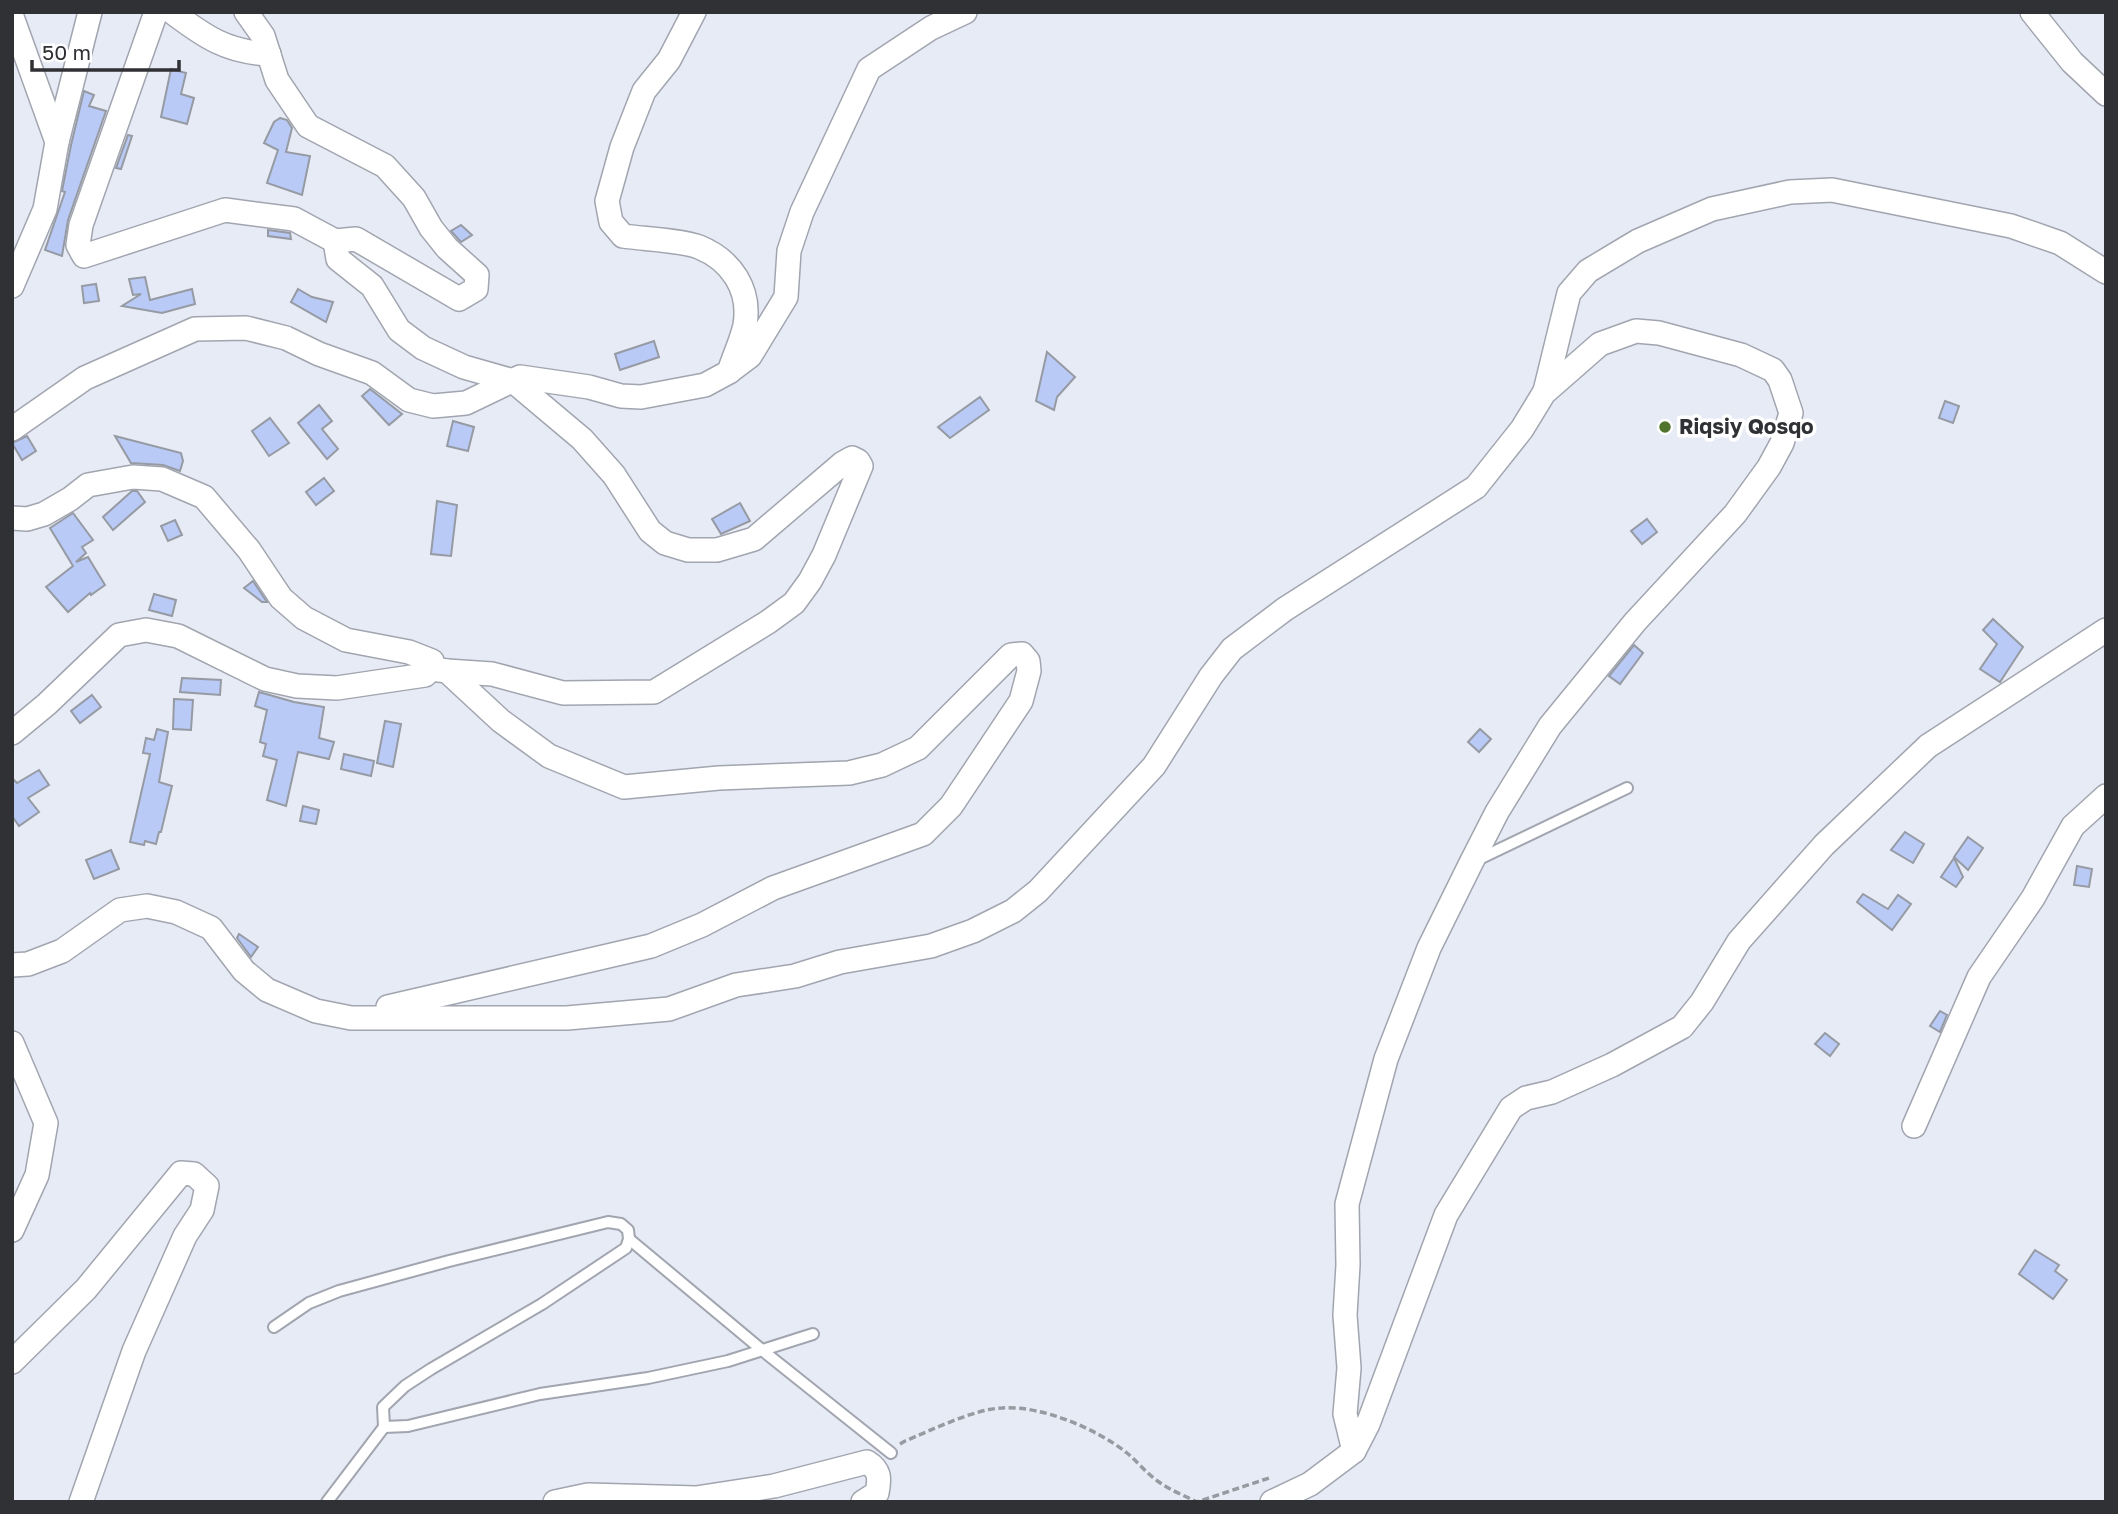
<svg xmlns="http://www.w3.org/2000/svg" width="2118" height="1514" font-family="'Golos Text',sans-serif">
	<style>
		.building { fill: #b9caf7; stroke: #969aa3; stroke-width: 2 }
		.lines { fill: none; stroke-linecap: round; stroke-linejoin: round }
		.service-casing { stroke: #a1a5af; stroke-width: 14 }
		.minor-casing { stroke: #a1a5af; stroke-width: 26 }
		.path { stroke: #979aa1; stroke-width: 3.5; stroke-dasharray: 7 3.5; stroke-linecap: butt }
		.service { stroke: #fff; stroke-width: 10 }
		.minor { stroke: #fff; stroke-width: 23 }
		.poi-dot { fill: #50742d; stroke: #fff; stroke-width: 2.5 }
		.labels { text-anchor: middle; stroke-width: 7; stroke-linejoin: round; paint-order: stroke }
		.poi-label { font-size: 21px; font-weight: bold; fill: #303135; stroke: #fff; text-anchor: start }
	</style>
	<rect width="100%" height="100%" fill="#e7ebf5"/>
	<g class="building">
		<polygon points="171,69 186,73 181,94 194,98 187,124 161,117"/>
		<polygon points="84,91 94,95 89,106 106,111 68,220 62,256 45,250 65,192 62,191 71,145"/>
		<polygon points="280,118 287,120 292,128 286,152 310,156 302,195 267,183 278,150 264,143 274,122"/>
		<polygon points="128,135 132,136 121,169 116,168"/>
		<polygon points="461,225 472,235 461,242 451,231"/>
		<polygon points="268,230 290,233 291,239 268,236"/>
		<polygon points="145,277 150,300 192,289 195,304 162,313 122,306 141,294 133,295 129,279"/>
		<polygon points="96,284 99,301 84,303 82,286"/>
		<polygon points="298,289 312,297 333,302 326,322 291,302"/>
		<polygon points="654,341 659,357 620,370 615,354"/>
		<polygon points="1047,352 1075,377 1057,397 1054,410 1036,401"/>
		<polygon points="370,389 402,414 389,425 362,396"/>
		<polygon points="980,397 989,410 950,438 938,427"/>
		<polygon points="1945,401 1959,406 1953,423 1939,418"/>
		<polygon points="319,405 332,421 322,429 338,449 327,459 298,423"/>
		<polygon points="270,418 289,443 269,456 252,431"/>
		<polygon points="453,421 474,427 468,451 447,446"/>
		<polygon points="27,436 36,451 22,460 12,443"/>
		<polygon points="115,436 181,453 183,461 180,471 163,465 131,463"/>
		<polygon points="324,478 334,491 316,505 306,492"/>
		<polygon points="132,491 137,491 145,502 113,530 103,517"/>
		<polygon points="437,501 457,505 451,556 431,554"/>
		<polygon points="740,503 750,521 721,534 712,519"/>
		<polygon points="73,513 93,540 82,547 86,553 76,562 88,557 105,585 91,595 90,593 68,612 46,587 73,566 50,528"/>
		<polygon points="1647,519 1657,532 1642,544 1631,531"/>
		<polygon points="175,520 182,535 168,541 161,526"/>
		<polygon points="253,581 267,602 262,602 244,588"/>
		<polygon points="154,594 176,600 172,616 149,610"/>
		<polygon points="1993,619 2023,647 2000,682 1980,669 1997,644 1983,630"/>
		<polygon points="1634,645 1643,653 1620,684 1609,676"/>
		<polygon points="182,678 221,680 220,695 180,692"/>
		<polygon points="259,692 294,702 324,707 319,738 334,742 329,759 298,752 286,806 267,800 277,760 263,756 266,744 260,742 267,710 255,706"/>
		<polygon points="92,695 101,707 80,723 71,711"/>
		<polygon points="174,699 193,700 191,730 173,729"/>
		<polygon points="385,721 401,724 393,767 377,763"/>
		<polygon points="157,729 168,732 159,782 172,786 161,832 159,832 156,844 145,841 144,845 130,842 150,754 143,753 146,738 154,740"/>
		<polygon points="1480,729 1491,739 1479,752 1468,742"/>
		<polygon points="344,754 374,761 371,776 341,769"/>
		<polygon points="39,770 49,785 28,798 39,812 19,826 12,816 12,778 17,783"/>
		<polygon points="303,806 319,810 316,824 300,821"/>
		<polygon points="1905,832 1924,844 1913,863 1891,850"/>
		<polygon points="1968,837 1983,848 1968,870 1954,857"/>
		<polygon points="111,850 119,869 94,879 86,860"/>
		<polygon points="1954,858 1963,877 1956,887 1941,877"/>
		<polygon points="2077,866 2092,869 2089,887 2074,885"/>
		<polygon points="1863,894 1888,909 1898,895 1911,904 1892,930 1857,902"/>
		<polygon points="239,934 258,947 251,957 237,938"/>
		<polygon points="1940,1011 1947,1015 1940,1032 1930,1026"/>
		<polygon points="1825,1033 1839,1044 1830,1056 1815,1044"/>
		<polygon points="2035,1250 2059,1265 2055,1271 2067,1280 2053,1299 2019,1274"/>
	</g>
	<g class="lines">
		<g class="service-casing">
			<g id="service">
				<polyline points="1477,860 1627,788"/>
				<polyline points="629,1239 762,1350 891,1453"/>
				<polyline points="274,1327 309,1303 339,1291 449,1261 608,1222 621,1224 628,1230 629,1239 626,1248 542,1304 431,1369 405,1386 383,1407 384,1427 327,1502"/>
				<polyline points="384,1427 408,1426 540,1394 648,1378 728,1361 813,1334"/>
			</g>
		</g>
		<g class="minor-casing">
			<g id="minor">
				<polyline points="156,12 81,225 78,245 84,256 225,210 294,219 335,241"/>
				<path d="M 172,12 C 205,37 227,52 269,54"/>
				<polyline points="246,12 263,36 277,80 308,126 385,166 414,198 431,228 447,248 477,275 476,289 459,299 356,239 335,241 338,259 372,286 399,330 423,348 464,367 513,381 582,439 614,475 650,531 665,543 688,550 717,550 754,539 843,463 852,458 858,461 861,466 824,555 810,581 794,603 768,622 654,692 563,693 492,674 447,671"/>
				<polyline points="2032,12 2072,62 2106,94"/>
				<polyline points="12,17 57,142 45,209 12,286"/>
				<polyline points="57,142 90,12"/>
				<polyline points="730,371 750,356 786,297 789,251 802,212 869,69 931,28 965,12"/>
				<polyline points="1545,391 1569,293 1588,271 1638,241 1712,209 1790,192 1832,190 2011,226 2060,243 2106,272"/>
				<path d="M 12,429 L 85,378 L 195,329 L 246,328 L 286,338 L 319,354 L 372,373 L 409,400 L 433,406 L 466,403 L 520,377 L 589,387 L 621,396 L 641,397 L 705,385 L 729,372 C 734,356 742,340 745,325 C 751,289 731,260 699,247 C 681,240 644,239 623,236 L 611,222 L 607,201 L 622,147 L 644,91 L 669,60 L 694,12"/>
				<polyline points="12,518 27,519 44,514 70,499 88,485 133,477 162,479 204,497 249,550 281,598 304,618 346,640 409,652 432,661 431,669 425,675 337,688 297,686 265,679 178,636 146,630 119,635 47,704 12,733"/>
				<polyline points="12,965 28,964 62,951 120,910 147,906 176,912 211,928 244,971 267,990 316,1011 351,1018 567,1018 669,1009 736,985 795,976 840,962 931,946 973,931 1013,911 1038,891 1154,766 1211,676 1232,649 1285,609 1476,487 1522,429 1544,393 1600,344 1636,331 1659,333 1741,355 1773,370 1780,380 1791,413 1782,443 1769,467 1735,514 1635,622 1550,726 1497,812 1471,863 1429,948 1386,1059 1347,1204 1348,1265 1345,1315 1349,1368 1345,1414 1354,1451 1368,1424 1446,1215 1511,1108 1526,1098 1552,1092 1612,1065 1682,1027 1702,1002 1739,941 1824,845 1928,746 2106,630"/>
				<polyline points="388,1007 651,946 702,925 773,888 923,834 951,806 1021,701 1029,671 1028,661 1022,654 1011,655 918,748 882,765 849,773 719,778 624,787 549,756 501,721 447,671 431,669"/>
				<polyline points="12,1043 46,1123 37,1175 12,1230"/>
				<polyline points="1914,1126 1979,977 2033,898 2073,826 2106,796"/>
				<polyline points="12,1362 86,1289 181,1173 194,1174 207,1186 202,1210 185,1236 134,1351 81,1502"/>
				<path d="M 555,1502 L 588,1495 L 696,1498 L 774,1486 L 867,1462 C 880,1470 880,1478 877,1493 L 863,1502"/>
				<polyline points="1272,1502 1310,1484 1354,1451"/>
			</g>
		</g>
		<path class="path" d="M 900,1444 L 905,1441 C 932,1430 974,1409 1002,1408 C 1041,1405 1097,1429 1127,1453 C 1138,1462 1147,1474 1159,1482 C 1170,1490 1185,1496 1197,1502 L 1272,1477"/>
		<use href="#service" class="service"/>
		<use href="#minor" class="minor"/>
	</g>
	<circle class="poi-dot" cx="1665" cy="427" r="7"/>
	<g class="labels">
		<g class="poi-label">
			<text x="1679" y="434">Riqsiy Qosqo</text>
		</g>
	</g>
	<rect width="2118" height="1514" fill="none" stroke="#303135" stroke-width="28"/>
	<path d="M32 60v10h147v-10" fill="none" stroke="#303135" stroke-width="3.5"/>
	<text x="42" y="60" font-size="21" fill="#303135" stroke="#ffffff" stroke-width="5" paint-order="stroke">50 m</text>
</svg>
